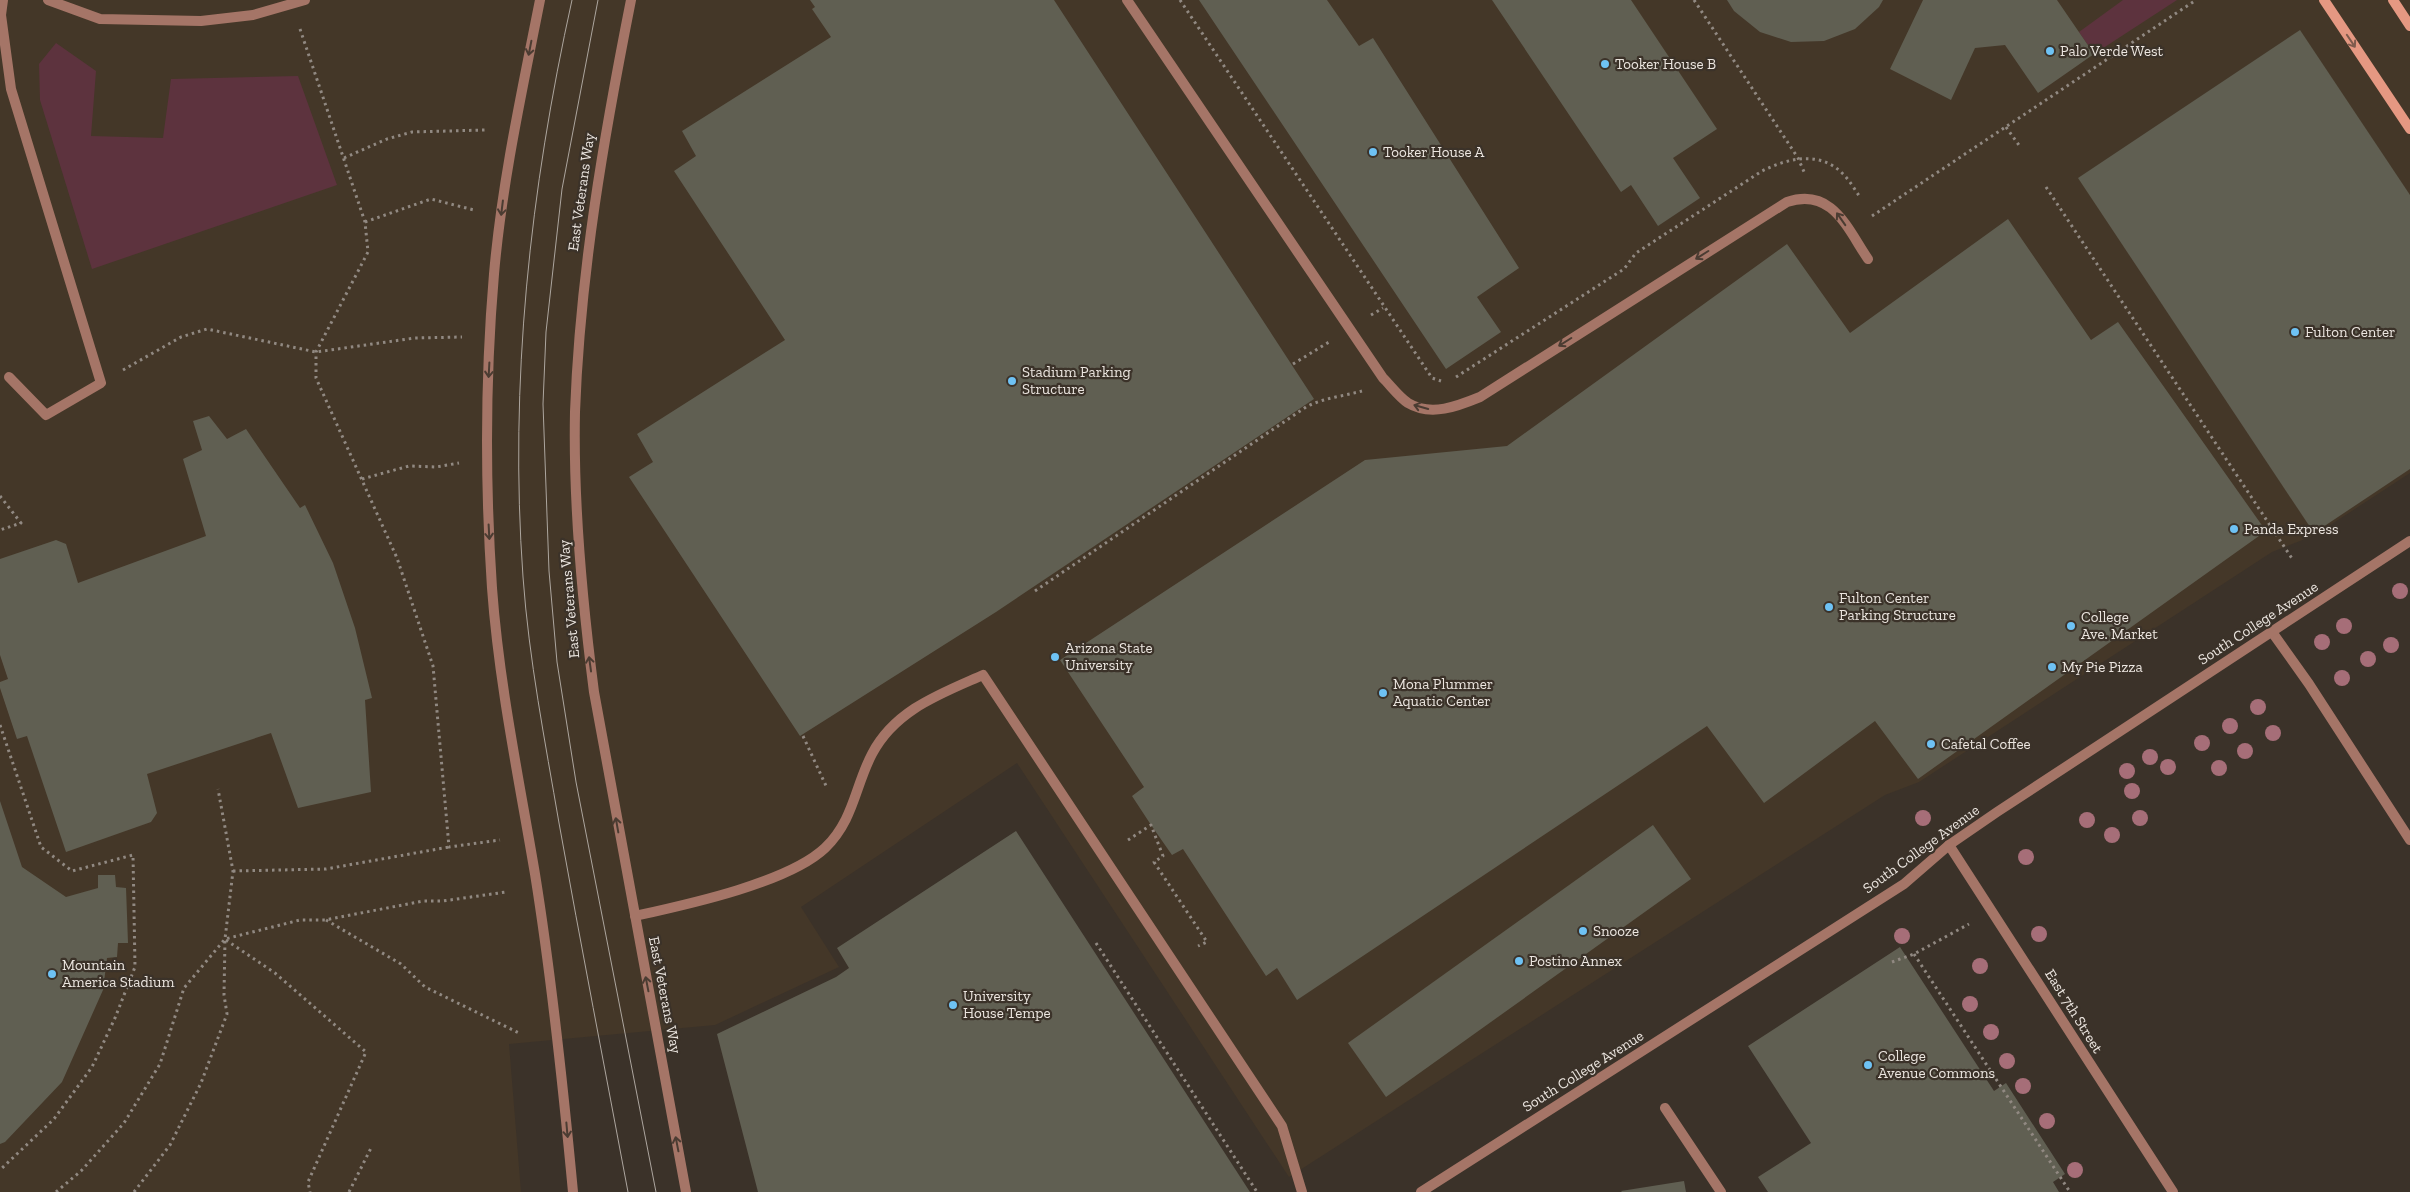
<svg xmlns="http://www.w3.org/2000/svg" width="2410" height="1192" font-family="'Zilla Slab',serif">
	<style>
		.built { fill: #443728 }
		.green { fill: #5d333e }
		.building { fill: #605f52 }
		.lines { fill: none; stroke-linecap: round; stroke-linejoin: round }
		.path { stroke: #918982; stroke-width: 3; stroke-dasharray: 2.5 4; stroke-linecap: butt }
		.service { stroke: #a57567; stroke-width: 10 }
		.minor { stroke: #a57567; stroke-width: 10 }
		.tertiary { stroke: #a57567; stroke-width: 10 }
		.secondary { stroke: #e59882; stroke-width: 10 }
		.tram { stroke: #ada69f; stroke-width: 1 }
		.tree { fill: #a66e78 }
		.oneway { stroke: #7f5b4d }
		.oneway2 { stroke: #4b3c32 }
		.poi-dot { fill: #6ec2f4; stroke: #3b3229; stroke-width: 2 }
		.labels { text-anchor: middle; stroke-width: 4.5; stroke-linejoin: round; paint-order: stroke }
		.poi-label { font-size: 15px; fill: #ece6e0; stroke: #3b3229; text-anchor: start }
		.street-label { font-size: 15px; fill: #ece6e0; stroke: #3b3229 }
	</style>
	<rect width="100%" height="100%" fill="#3b3229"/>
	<polygon class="built" points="0,0 2410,0 2410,473 2315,535 2272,552 1919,782 1885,795 1289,1177 1017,763 801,907 839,967 715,1025 509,1044 521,1192 0,1192"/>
	<g class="green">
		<polygon points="2123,0 2177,0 2094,54 2079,32"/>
		<polygon points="56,43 96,71 91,136 163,138 171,79 298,76 337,185 92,269 40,100 39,64"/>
	</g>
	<g class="building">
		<polygon points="810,0 1054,0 1314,399 996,612 800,736 629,477 653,462 637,434 785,340 674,171 696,156 682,131 831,37 812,9 815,7"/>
		<polygon points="1199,0 1327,0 1359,46 1373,38 1519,268 1477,297 1501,332 1446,369"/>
		<polygon points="1492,0 1631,0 1717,129 1673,158 1700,198 1658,226 1631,185 1621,192"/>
		<polygon points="1727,0 1883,0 1879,7 1855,29 1824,41 1791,42 1760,32 1734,11"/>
		<polygon points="1923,0 2057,0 2094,54 2038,93 2005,45 1975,48 1951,100 1890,69"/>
		<polygon points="2300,30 2410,195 2410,469 2314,533 2078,178"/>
		<polygon points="2008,219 2091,340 2118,322 2266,531 1918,779 1875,721 1764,803 1707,726 1297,1000 1277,968 1266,976 1183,849 1172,855 1151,825 1132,796 1144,787 1060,660 1365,460 1507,446 1787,244 1850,333"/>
		<polygon points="209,416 227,439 246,429 300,508 305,505 333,563 355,628 372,698 365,700 371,792 298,808 271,733 147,774 157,813 151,822 66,852 27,736 17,739 0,688 0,682 8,679 0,655 0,559 56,540 66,544 78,583 206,536 183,459 202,450 193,421"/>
		<polygon points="0,801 22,867 66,897 98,888 98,875 115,875 116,887 126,888 128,943 118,943 117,957 107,958 103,990 62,1082 5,1142 0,1144"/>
		<polygon points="1653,825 1691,879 1386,1097 1348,1043"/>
		<polygon points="1016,831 1250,1192 758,1192 717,1034 836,977 849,968 837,948"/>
		<polygon points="1900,947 1994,1091 2006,1083 2065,1174 2053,1182 2059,1192 1768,1192 1758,1177 1811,1143 1748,1046"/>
		<polygon points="1684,1181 1686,1192 1622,1192 1621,1191"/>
	</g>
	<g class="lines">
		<g class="path">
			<polyline points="1180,0 1432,378 1441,381"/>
			<polyline points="1694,0 1798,158 1805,174"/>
			<polyline points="300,29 365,222 368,252 316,352 316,378 397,558 433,666 449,847 500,840"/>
			<polyline points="2006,127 2021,148"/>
			<polyline points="344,158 387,139 412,132 485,130"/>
			<polyline points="2046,187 2293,560"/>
			<polyline points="1872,216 2196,0"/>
			<polyline points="365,222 431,199 474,210"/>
			<polyline points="1371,315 1383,308"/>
			<polyline points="1293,364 1329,342"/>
			<polyline points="123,370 181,337 207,329 316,352 415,338 462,337"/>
			<path d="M 1456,377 L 1624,269 L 1636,253 L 1762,171 C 1788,158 1821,150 1844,175 C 1850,181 1855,190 1860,197"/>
			<polyline points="362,479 409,466 436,467 459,463"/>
			<polyline points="0,496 21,523 0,530"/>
			<path d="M 1035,591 L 1306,407 C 1323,398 1344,396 1362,391"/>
			<polyline points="0,725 41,847 72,871 133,855 135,967 115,1018 92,1067 54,1119 0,1170"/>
			<polyline points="803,736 827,788"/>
			<polyline points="1128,840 1151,825 1163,856 1154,862 1207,942 1198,946"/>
			<polyline points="233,871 326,869 449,847"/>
			<polyline points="326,920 401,964 425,987 519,1033"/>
			<polyline points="226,940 275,973 366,1052 308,1182 310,1192"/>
			<polyline points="1096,943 1257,1192"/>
			<polyline points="1914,954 2070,1192"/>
			<polyline points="1892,962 1914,954 1969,924"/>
			<polyline points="56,1192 81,1171 124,1123 160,1064 184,988 225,939 300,920 325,920 423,901 443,901 506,892"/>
			<polyline points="134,1192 170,1145 201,1083 227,1014 224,995 225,939 233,871 218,789"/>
			<polyline points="349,1192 372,1146"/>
		</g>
		<g class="service">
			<polyline points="3,0 1,15 11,89 101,383 46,415 9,377"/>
			<polyline points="48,0 100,19 201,21 253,15 305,0"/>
			<path d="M 1127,0 L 1383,378 C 1391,386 1399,397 1408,403 C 1431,417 1458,406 1480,397 L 1787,202 C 1832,187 1847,228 1868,259"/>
			<polyline points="2272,632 2309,684 2410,840"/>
			<path d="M 635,916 C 685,905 788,883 825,848 C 854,820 855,786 872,754 C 895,710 940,694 983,675 L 1282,1126 L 1302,1192"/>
			<polyline points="1665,1108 1721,1192"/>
		</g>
		<polyline class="minor" points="1949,845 2173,1192"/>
		<g class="tertiary">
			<path d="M 540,0 C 522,91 502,182 494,274 C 485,379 485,483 492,588 C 499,684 519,779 535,874 C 552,980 563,1085 573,1192"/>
			<path d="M 631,0 C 604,136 580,273 575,412 C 573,505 582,599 594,692 L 686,1192"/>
			<polyline points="1421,1192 1904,884 1949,845 1997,812 2410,541"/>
		</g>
		<g class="secondary">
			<polyline points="2324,0 2410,129"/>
			<polyline points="2393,0 2410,26"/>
		</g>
		<g class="tram">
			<path d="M 572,0 C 530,190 509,383 523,577 C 529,660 545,741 559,823 C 581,946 605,1069 628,1192"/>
			<polyline points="598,0 562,189 546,332 543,404 549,571 557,662 576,782 656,1192"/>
		</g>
	</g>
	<g class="tree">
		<circle cx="2400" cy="591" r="8"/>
		<circle cx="2344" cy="626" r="8"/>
		<circle cx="2322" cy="642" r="8"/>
		<circle cx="2391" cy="645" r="8"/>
		<circle cx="2368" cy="659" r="8"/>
		<circle cx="2342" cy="678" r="8"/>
		<circle cx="2258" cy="707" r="8"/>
		<circle cx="2230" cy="726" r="8"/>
		<circle cx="2273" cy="733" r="8"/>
		<circle cx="2202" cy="743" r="8"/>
		<circle cx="2245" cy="751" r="8"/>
		<circle cx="2150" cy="757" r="8"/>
		<circle cx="2168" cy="767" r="8"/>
		<circle cx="2219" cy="768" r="8"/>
		<circle cx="2127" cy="771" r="8"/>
		<circle cx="2132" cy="791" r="8"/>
		<circle cx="1923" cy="818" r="8"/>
		<circle cx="2140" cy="818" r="8"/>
		<circle cx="2087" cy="820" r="8"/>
		<circle cx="2112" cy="835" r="8"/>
		<circle cx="2026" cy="857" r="8"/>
		<circle cx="2039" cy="934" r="8"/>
		<circle cx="1902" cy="936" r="8"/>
		<circle cx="1980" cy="966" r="8"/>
		<circle cx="1970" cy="1004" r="8"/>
		<circle cx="1991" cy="1032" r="8"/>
		<circle cx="2007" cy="1061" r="8"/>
		<circle cx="2023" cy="1086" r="8"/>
		<circle cx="2047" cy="1121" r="8"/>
		<circle cx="2075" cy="1170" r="8"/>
	</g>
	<defs><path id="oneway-shaft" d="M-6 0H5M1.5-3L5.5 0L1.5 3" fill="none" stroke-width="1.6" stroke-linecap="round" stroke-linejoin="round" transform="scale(1.25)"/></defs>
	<use class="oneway" href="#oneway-shaft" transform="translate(2351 41) rotate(56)"/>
	<g class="oneway2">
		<use href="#oneway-shaft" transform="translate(530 48) rotate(101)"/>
		<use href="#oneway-shaft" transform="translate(502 208) rotate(97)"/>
		<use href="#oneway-shaft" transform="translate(1841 219) rotate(-125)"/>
		<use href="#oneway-shaft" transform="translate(1702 255) rotate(148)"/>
		<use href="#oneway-shaft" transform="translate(1565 342) rotate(148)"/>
		<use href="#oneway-shaft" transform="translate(489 370) rotate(93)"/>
		<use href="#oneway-shaft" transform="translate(1421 407) rotate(-164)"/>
		<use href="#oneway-shaft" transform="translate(489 532) rotate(87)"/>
		<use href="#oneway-shaft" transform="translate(590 664) rotate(-98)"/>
		<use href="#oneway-shaft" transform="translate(617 825) rotate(-100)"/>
		<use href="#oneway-shaft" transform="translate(647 984) rotate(-101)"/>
		<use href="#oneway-shaft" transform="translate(567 1130) rotate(85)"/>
		<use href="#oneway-shaft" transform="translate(677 1144) rotate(-101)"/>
	</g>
	<g class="poi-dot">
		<circle cx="2050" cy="51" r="5"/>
		<circle cx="1605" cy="64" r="5"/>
		<circle cx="1373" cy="152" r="5"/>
		<circle cx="2295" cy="332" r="5"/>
		<circle cx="1012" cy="381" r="5"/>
		<circle cx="2234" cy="529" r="5"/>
		<circle cx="1829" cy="607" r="5"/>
		<circle cx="2071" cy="626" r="5"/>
		<circle cx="1055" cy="657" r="5"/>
		<circle cx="2052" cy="667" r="5"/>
		<circle cx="1383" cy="693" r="5"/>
		<circle cx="1931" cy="744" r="5"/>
		<circle cx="1583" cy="931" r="5"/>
		<circle cx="1519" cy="961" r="5"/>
		<circle cx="52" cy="974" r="5"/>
		<circle cx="953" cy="1005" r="5"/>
		<circle cx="1868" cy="1065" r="5"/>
	</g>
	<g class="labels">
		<g class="poi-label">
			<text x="2060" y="56">Palo Verde West</text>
			<text x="1615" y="69">Tooker House B</text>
			<text x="1383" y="157">Tooker House A</text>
			<text x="2305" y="337">Fulton Center</text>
			<text x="1022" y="377">Stadium Parking<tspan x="1022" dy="17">Structure</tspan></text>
			<text x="2244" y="534">Panda Express</text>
			<text x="1839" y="603">Fulton Center<tspan x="1839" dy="17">Parking Structure</tspan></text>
			<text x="2081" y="622">College<tspan x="2081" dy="17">Ave. Market</tspan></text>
			<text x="1065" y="653">Arizona State<tspan x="1065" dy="17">University</tspan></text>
			<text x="2062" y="672">My Pie Pizza</text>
			<text x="1393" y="689">Mona Plummer<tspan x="1393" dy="17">Aquatic Center</tspan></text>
			<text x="1941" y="749">Cafetal Coffee</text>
			<text x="1593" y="936">Snooze</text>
			<text x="1529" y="966">Postino Annex</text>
			<text x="62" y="970">Mountain<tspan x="62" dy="17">America Stadium</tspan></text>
			<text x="963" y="1001">University<tspan x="963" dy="17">House Tempe</tspan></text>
			<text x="1878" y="1061">College<tspan x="1878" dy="17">Avenue Commons</tspan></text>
		</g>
		<g class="street-label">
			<text transform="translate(581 192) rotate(-82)" y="5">East Veterans Way</text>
			<text transform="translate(569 599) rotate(-95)" y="5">East Veterans Way</text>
			<text transform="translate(2258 623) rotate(-33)" y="5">South College Avenue</text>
			<text transform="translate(1921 849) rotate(-36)" y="5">South College Avenue</text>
			<text transform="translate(665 995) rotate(79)" y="5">East Veterans Way</text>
			<text transform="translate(2074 1011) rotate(58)" y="5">East 7th Street</text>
			<text transform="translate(1583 1071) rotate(-32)" y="5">South College Avenue</text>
		</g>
	</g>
</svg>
